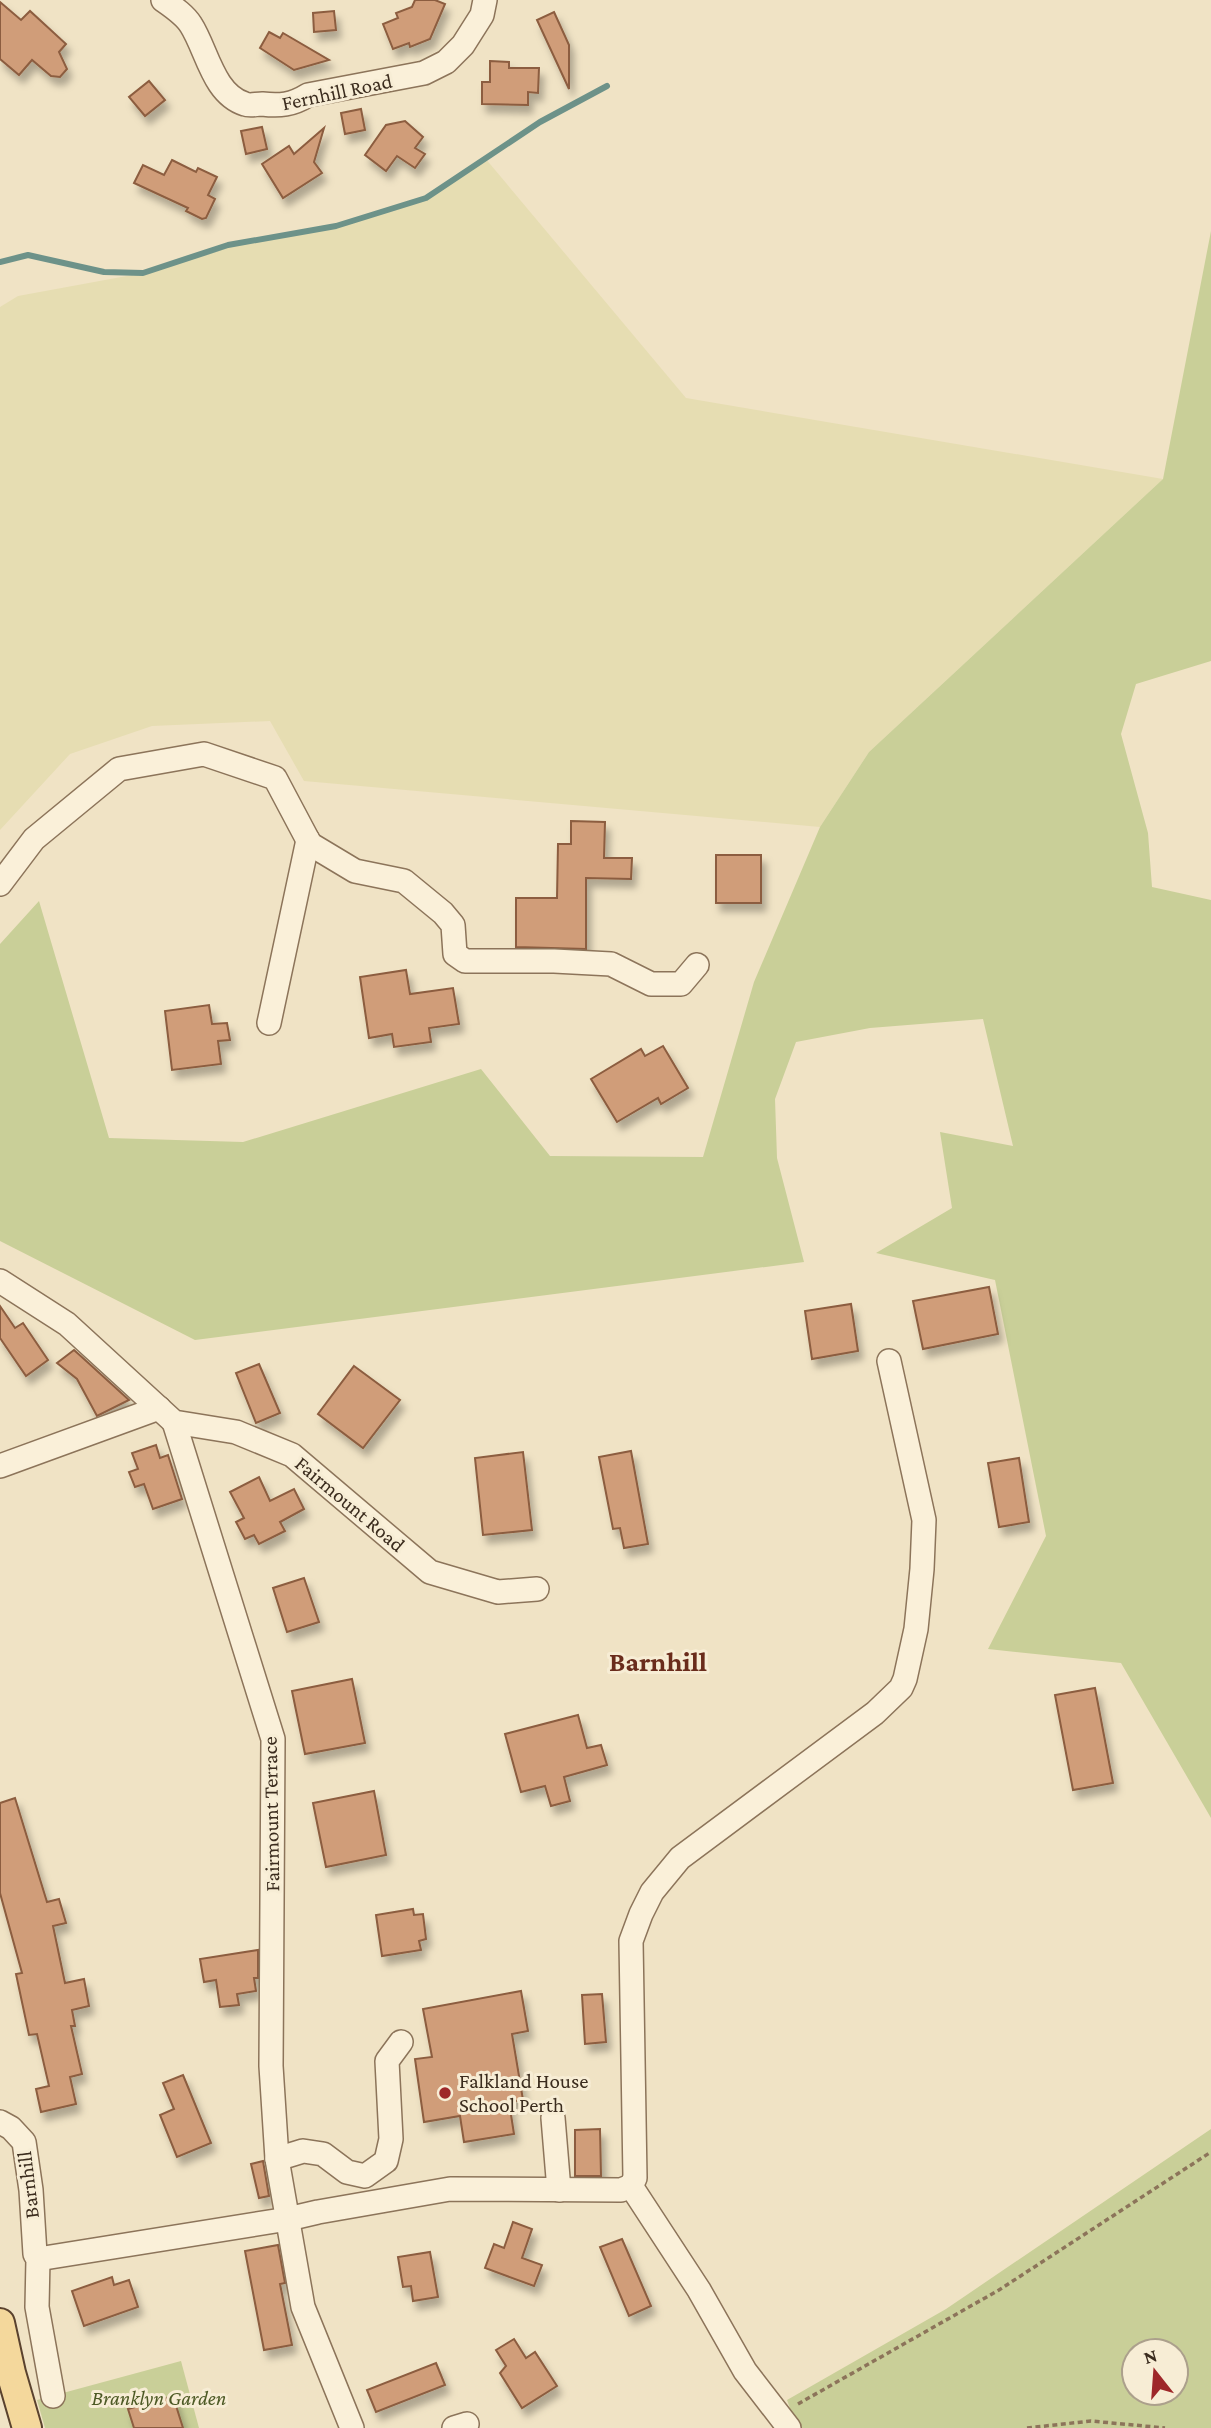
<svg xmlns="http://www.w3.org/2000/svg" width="1211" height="2428" font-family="'Crimson Pro',serif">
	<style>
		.farmland { fill: #e6ddb2 }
		.green { fill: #c9cf98; fill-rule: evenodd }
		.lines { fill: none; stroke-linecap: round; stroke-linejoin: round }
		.stream { stroke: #6d9289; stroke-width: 6 }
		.building { fill: #d09d79; stroke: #8c5d3f; stroke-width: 2; filter: url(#shadow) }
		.minor-casing { stroke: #8c745a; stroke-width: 26 }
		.major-casing { stroke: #5a422e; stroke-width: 32 }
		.path { stroke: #8c745a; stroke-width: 3.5; stroke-dasharray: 5 3.5; stroke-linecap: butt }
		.minor { stroke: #faf0d9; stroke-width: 23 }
		.major { stroke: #f4d89c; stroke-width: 28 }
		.poi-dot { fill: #9e2729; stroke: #f7edd5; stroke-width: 2.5 }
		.labels { text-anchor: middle; stroke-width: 6; stroke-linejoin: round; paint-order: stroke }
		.street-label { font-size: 21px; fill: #3b2c1e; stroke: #f7edd5 }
		.poi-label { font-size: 21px; fill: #3b2c1e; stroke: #f7edd5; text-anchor: start }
		.park-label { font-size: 21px; font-style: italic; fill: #4c5924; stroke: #f7edd5 }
		.district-label { font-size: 28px; font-weight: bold; fill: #6a2c1c; stroke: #f7edd5 }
	</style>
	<defs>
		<filter id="shadow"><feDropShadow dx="4.5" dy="8" stdDeviation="3.5" flood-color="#0004"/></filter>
	</defs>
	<rect width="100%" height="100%" fill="#f0e3c5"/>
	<polygon class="farmland" points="485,158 686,398 1163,479 869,752 820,827 304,781 270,721 152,726 70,754 0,830 0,307 18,296 143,273 228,245 336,226 426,198"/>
	<g class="green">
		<polygon points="1211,231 1211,661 1136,684 1121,734 1148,833 1152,887 1211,900 1211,1818 1121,1663 988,1649 1046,1536 995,1280 876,1253 952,1208 940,1132 1013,1146 983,1019 870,1028 796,1042 775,1099 777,1158 804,1262 195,1340 0,1241 0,944 39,901 109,1138 243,1142 481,1069 550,1156 703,1157 754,982 820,827 869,752 1163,479"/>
		<path d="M 1211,2129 L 1211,2428 L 797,2428 L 787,2400 L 946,2309 ZM 1134,2351 L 1176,2351 L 1176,2393 L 1134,2393 Z"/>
		<polygon points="181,2361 199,2428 45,2428 37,2400"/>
	</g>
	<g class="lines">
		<polyline class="stream" points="0,262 28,255 104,272 143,273 228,245 336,226 426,198 540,122 607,86"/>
	</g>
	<g class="building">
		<polygon points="415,0 435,0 445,4 430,39 410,47 409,43 393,49 383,24 398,18 396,13 412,7"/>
		<polygon points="0,2 21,20 30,11 66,44 59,52 67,69 60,77 51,76 32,60 19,75 0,59"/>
		<polygon points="334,11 336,30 314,32 313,13"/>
		<polygon points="554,12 569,45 569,89 537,20"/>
		<polygon points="269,32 280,38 283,33 329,60 294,70 260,48"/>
		<polygon points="490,61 509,62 509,68 539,68 538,93 528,92 528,105 482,104 482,82 490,82"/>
		<polygon points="149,81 165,100 145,116 129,97"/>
		<polygon points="361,109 365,130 345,134 341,113"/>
		<polygon points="405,121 423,137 415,148 425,154 415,168 397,156 386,171 365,155 386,125"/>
		<polygon points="262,127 267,149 246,154 241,131"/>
		<polygon points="324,128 314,162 322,173 283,198 262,164 289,146 294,154"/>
		<polygon points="172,160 196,172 198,168 217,177 208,195 215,199 206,218 202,219 186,211 188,208 134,183 143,165 164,175"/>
		<polygon points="571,821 605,822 604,858 632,858 631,879 586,878 586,949 516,947 516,898 557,898 558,844 571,844"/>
		<rect x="716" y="855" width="45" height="48"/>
		<polygon points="406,970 410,994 453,988 459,1024 429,1028 431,1042 394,1047 392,1034 369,1038 360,977"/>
		<polygon points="209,1005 212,1024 227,1023 230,1040 218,1041 221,1064 172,1070 165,1011"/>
		<polygon points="663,1046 688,1088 661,1104 658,1098 617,1122 591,1079 641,1049 645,1056"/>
		<polygon points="989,1287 998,1334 923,1349 913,1301"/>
		<polygon points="851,1304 858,1351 812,1359 805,1311"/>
		<polygon points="0,1306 15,1328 23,1323 48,1360 26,1376 0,1338"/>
		<polygon points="74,1350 84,1359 129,1400 97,1416 77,1379 57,1363"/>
		<polygon points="259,1364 280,1413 256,1423 236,1373"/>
		<polygon points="354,1366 400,1400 363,1448 318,1414"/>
		<polygon points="156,1445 160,1458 168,1455 182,1499 153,1509 144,1484 135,1487 129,1472 138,1469 132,1453"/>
		<polygon points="631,1451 648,1544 624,1548 620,1528 613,1529 599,1457"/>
		<polygon points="523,1452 532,1530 483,1535 475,1458"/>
		<polygon points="1019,1458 1029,1522 999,1527 988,1463"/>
		<polygon points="259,1477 270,1501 294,1489 304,1509 280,1522 285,1531 259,1544 254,1535 245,1539 236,1522 244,1518 230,1492"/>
		<polygon points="304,1578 319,1622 287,1632 273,1588"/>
		<polygon points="352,1679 365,1743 305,1754 292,1691"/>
		<polygon points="1095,1688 1113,1783 1073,1790 1055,1695"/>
		<polygon points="578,1715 587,1748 601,1745 607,1765 564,1777 570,1801 551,1806 545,1786 521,1792 505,1734"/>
		<polygon points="374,1791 386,1855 326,1867 313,1803"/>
		<polygon points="15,1798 47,1902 59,1899 66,1923 53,1926 65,1983 84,1979 89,2006 72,2010 75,2026 71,2026 82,2074 70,2077 76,2104 41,2112 36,2089 49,2086 37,2034 29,2035 16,1974 22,1973 0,1893 0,1803"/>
		<polygon points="413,1909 414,1915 423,1914 426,1939 419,1941 421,1950 382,1956 376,1915"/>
		<polygon points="258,1950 258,1978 254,1978 256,1991 237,1994 239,2005 220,2007 216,1980 204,1982 200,1959"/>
		<polygon points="521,1991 528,2031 512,2034 523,2100 509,2102 514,2134 464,2142 460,2116 424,2122 415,2059 432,2057 423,2009"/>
		<polygon points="602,1994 606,2042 585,2044 582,1995"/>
		<polygon points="183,2075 211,2143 177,2157 160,2115 174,2109 163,2083"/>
		<polygon points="600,2129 601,2176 575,2176 575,2130"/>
		<polygon points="263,2161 269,2196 259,2198 251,2164"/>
		<polygon points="513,2222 532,2229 522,2258 542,2265 534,2286 485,2268 494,2244 504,2248"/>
		<polygon points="622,2239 651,2306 629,2316 600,2247"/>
		<polygon points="278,2245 285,2283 280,2284 292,2345 264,2350 245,2251"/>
		<polygon points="430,2252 438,2297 413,2301 411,2286 403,2287 398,2257"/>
		<polygon points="112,2277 114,2285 129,2280 138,2307 84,2326 72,2291"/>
		<polygon points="514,2339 526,2358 535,2352 557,2386 522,2408 500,2373 506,2366 496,2350"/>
		<polygon points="436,2363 445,2385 376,2412 367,2390"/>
		<polygon points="173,2396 183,2428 134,2428 128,2409"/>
	</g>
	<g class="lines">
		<g class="minor-casing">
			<g id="minor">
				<path d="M 163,0 C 173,7 185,15 191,25 C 207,50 213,94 245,104 C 250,106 256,104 262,104 C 280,106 292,105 308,95 L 424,73 L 446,62 L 463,45 L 482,15 L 485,0"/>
				<polyline points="0,884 34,839 119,769 204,754 275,778 310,844 355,871 404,881 443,913 453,925 455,954 465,961 554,961 611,964 651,984 681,984 697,965"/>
				<polyline points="269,1023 308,840"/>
				<polyline points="0,1281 67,1324 174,1422 236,1432 292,1455 430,1572 498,1592 537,1589"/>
				<polyline points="174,1422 273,1739 271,2066 277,2159 303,2307 352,2428"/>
				<polyline points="0,1466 159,1408"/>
				<polyline points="553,2118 559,2190"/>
				<polyline points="0,2122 11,2128 24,2142 31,2190 35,2254 38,2259 37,2307 53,2396"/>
				<polyline points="277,2159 303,2151 323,2154 347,2172 365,2176 386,2161 391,2139 387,2061 401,2042"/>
				<polyline points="631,2186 699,2290 745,2371 789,2428"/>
				<polyline points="38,2259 288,2219 318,2212 450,2189 621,2190 631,2186 635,2178 631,1941 641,1914 652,1892 680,1858 875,1713 901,1688 905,1679 916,1629 922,1569 924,1520 889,1361"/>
				<polyline points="454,2428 467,2424"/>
			</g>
		</g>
		<g class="major-casing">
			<polyline id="major" points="0,2323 11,2373 27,2428"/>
		</g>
		<g class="path">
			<polyline points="798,2404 999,2290 1211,2152"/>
			<polyline points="1027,2428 1091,2421 1165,2428"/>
		</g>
		<use href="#minor" class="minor"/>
		<use href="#major" class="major"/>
	</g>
	<circle class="poi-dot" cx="445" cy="2093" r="7"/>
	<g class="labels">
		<g class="street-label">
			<text transform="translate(337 92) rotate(-12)" y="7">Fernhill Road</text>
			<text transform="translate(350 1504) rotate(40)" y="7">Fairmount Road</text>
			<text transform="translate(271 1814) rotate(-91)" y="7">Fairmount Terrace</text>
			<text transform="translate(28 2185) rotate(-97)" y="7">Barnhill</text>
		</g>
		<g class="poi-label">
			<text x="459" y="2088">Falkland House<tspan x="459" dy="24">School Perth</tspan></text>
		</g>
		<g class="park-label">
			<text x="159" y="2405">Branklyn Garden</text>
		</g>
		<g class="district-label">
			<text x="658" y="1671">Barnhill</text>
		</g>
	</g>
	<g transform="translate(1155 2372) rotate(343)"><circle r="33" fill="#f7edd5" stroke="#aca08c" stroke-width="2"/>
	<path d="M0-5L12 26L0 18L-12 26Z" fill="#9e2729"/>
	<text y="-10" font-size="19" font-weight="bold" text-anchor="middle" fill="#3b2c1e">N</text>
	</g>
</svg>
